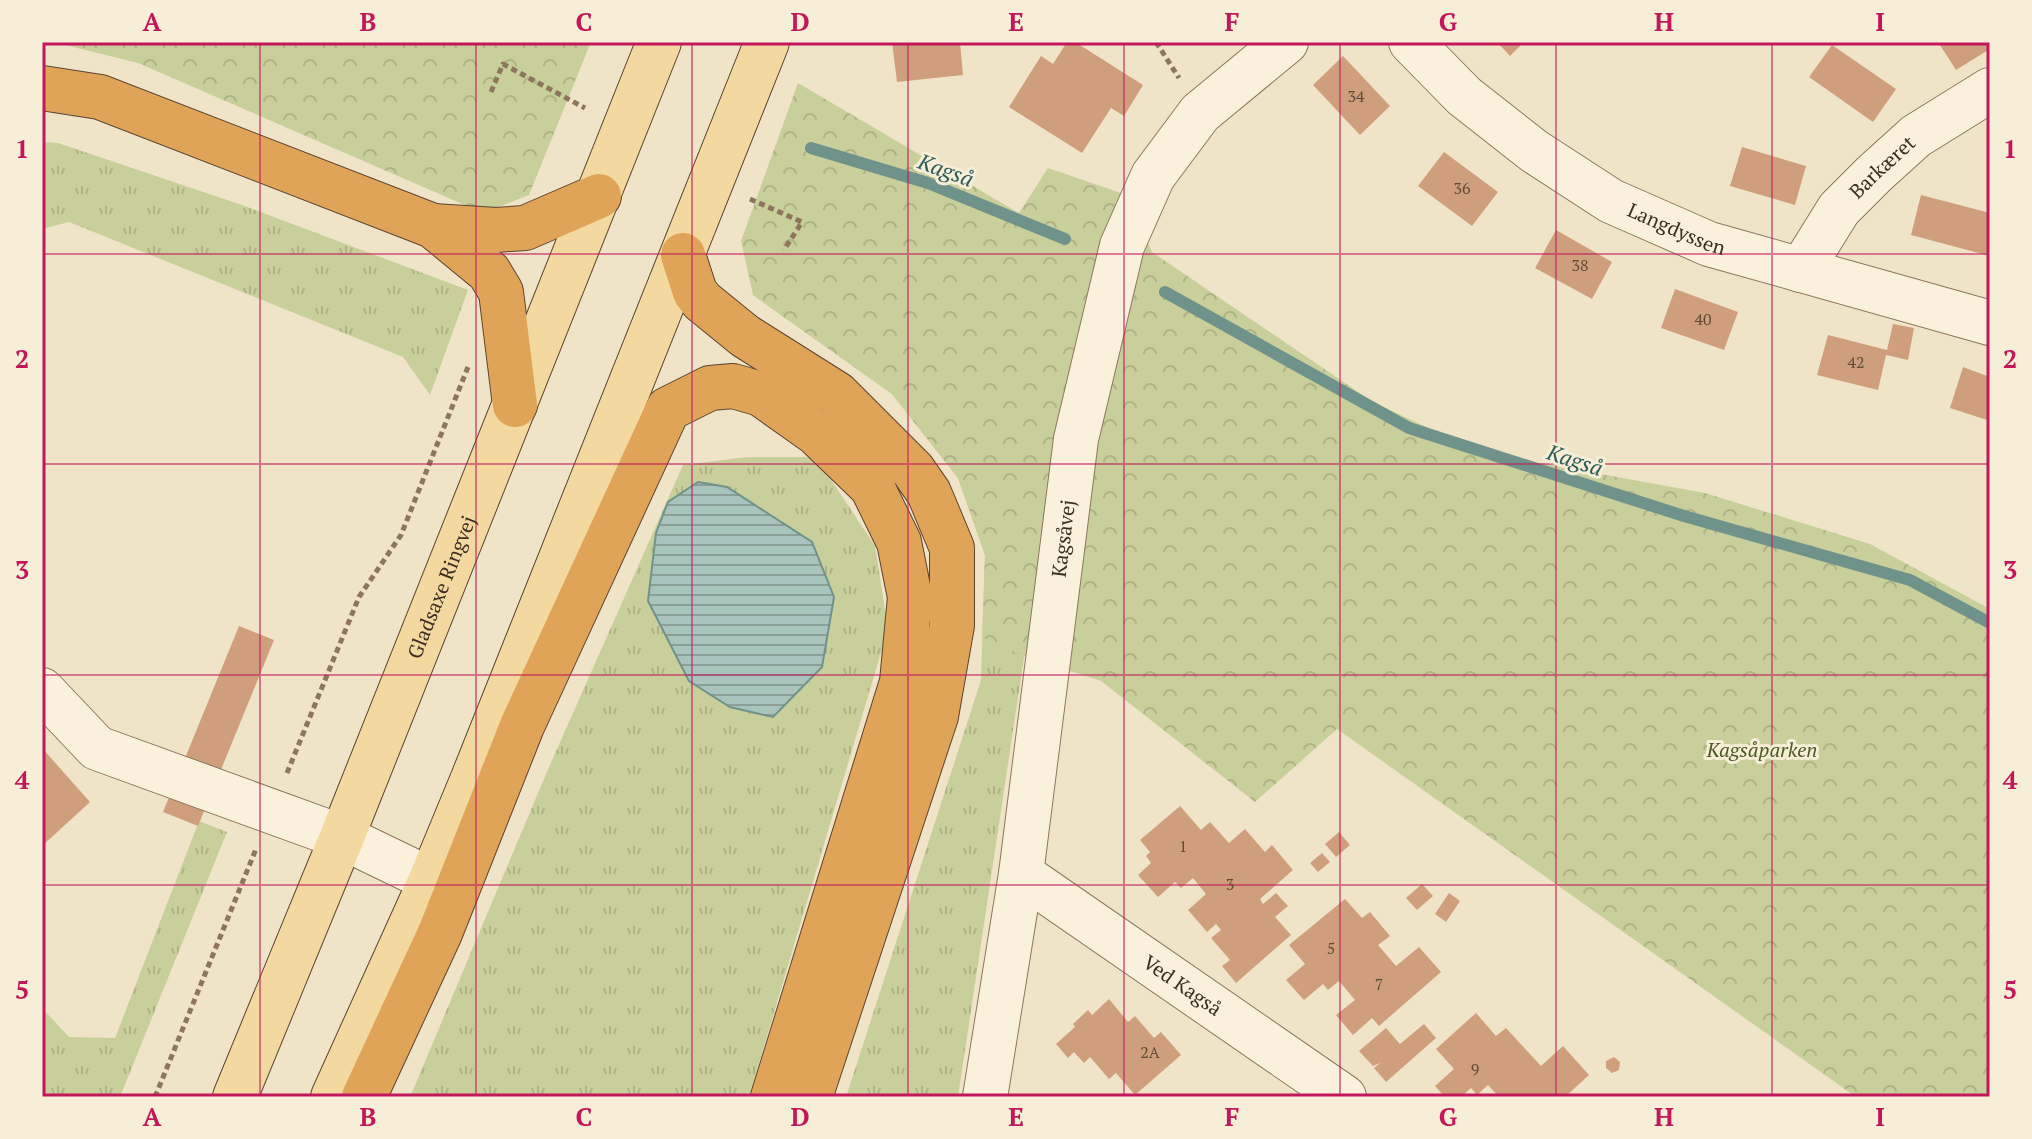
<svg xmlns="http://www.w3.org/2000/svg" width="2032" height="1139" font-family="'PT Serif',serif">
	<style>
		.grass { fill: url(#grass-tufts) }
		.park { fill: url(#park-crowns) }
		.water { fill: url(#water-rules); stroke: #6f938a; stroke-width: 2 }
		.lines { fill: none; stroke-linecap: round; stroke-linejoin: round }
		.stream { stroke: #6f938a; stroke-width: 12 }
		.building { fill: #cf9f7d }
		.minor-casing { stroke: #8d765c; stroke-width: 46 }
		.major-casing { stroke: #5b4430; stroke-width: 46 }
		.highway-casing { stroke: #5b4430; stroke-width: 46 }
		.path { stroke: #8d765c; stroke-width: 5; stroke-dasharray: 6 4; stroke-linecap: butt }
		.minor { stroke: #faf1dc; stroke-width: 44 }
		.major { stroke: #f3d9a0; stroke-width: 44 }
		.highway { stroke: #e0a458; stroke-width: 44 }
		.grid { fill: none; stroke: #c2185b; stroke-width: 2; stroke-opacity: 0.55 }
		.labels { text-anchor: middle; stroke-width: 6; stroke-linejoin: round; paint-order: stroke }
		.number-label { font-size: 16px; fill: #624a37 }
		.street-label { font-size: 20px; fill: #3d2e20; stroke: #f7eed8 }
		.park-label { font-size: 20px; font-style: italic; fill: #4d5a26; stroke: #f7eed8 }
		.water-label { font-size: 22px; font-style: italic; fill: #2f5d5a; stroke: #f7eed8 }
		.neatline { fill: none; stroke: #c2185b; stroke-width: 3 }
		.grid-label { font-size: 26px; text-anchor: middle; font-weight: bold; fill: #c2185b }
	</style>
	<defs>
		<pattern id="grass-tufts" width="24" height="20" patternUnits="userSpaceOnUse" patternTransform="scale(2)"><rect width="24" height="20" fill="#c9cf9b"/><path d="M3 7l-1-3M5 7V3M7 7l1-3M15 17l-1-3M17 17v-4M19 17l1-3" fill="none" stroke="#aeb285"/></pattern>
		<pattern id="park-crowns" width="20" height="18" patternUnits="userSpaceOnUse" patternTransform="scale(2)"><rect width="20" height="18" fill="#c9cf9b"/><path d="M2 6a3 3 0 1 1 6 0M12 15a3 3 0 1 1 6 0" fill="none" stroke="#aeb285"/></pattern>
		<pattern id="water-rules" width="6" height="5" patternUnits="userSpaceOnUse" patternTransform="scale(2)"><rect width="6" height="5" fill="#a9c4bc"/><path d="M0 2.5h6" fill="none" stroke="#8ba098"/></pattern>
	</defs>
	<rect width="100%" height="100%" fill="#f0e4c8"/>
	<g class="grass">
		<polygon points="42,142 58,143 242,205 468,290 430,395 403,357 69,222 42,229"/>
		<polygon points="753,295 1049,450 1034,591 958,1097 846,1097 981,680 985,555 958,478 892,394"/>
		<polygon points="747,457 816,457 875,546 888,629 749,1097 410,1097 549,767 683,465"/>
		<polygon points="199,821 227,832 120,1097 42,1097 42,1008 69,1037 115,1038"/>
	</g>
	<g class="park">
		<polygon points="53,42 591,42 529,195 483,213 138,63"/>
		<polygon points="798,83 1019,213 1048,168 1127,195 1152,252 1373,402 1480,452 1705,493 1870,544 1990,609 1990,1097 1856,1097 1337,729 1255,802 1101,681 1024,656 982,637 985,555 958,478 892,394 753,295 741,241"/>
	</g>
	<polygon class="water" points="698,482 727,487 812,542 834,597 822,667 773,717 730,707 689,681 648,601 656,533 668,502"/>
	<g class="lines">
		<g class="stream">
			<polyline points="811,148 928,183 1065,239"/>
			<polyline points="1165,292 1409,428 1684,516 1910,580 1990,623"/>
		</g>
	</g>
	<g class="building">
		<polygon points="892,42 960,42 963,75 897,82"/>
		<polygon points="1067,42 1075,42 1143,85 1124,116 1111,108 1082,153 1009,107 1041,56 1053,64"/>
		<polygon points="1497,42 1524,42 1510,56"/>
		<polygon points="1938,42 1990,42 1990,49 1956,70"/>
		<polygon points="1832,45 1896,89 1873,122 1809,77"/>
		<polygon points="1343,56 1390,106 1360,135 1313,85"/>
		<polygon points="1742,147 1806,166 1795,205 1730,186"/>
		<polygon points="1444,152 1498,192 1472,226 1418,186"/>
		<polygon points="1921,195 1990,213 1990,256 1911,235"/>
		<polygon points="1556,230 1612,262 1592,299 1535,268"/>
		<polygon points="1675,289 1738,312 1724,350 1661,328"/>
		<polygon points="1893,324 1914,328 1908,360 1886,355 1878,390 1817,375 1828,335 1887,350"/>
		<polygon points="1963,367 1990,377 1990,421 1950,408"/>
		<polygon points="239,626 274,640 198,826 163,812"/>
		<polygon points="42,748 90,802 42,846"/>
		<polygon points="1180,806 1201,830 1210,822 1229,843 1245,829 1265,852 1272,845 1293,870 1260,899 1263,904 1276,893 1288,906 1275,917 1291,935 1236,983 1222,966 1230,960 1211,938 1221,930 1216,924 1207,932 1188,910 1206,894 1193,878 1181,888 1175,882 1158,897 1138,875 1151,863 1146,856 1150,852 1140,840"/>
		<polygon points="1339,832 1350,845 1336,857 1325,844"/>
		<polygon points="1322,853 1330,862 1318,872 1310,863"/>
		<polygon points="1422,884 1433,896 1417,910 1406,898"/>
		<polygon points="1449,893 1460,901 1446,922 1435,914"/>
		<polygon points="1345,899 1362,918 1370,912 1390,936 1378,945 1396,966 1419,947 1441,972 1379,1026 1372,1018 1353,1035 1336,1015 1355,1000 1339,981 1328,990 1323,984 1304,1000 1286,980 1305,964 1289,945"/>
		<polygon points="1109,999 1128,1022 1135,1016 1154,1038 1161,1032 1181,1055 1135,1095 1116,1073 1109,1079 1090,1057 1084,1063 1074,1052 1068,1058 1056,1044 1075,1027 1073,1024 1088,1010 1092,1015"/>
		<polygon points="1476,1013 1496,1036 1506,1028 1541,1066 1563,1046 1589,1075 1565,1097 1499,1097 1488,1085 1477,1095 1471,1088 1461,1097 1445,1097 1435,1086 1454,1069 1436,1049"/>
		<polygon points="1424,1024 1436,1038 1386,1082 1374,1068 1380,1063 1373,1066 1359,1051 1386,1028 1400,1044"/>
		<polygon points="1614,1057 1620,1062 1619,1070 1612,1073 1606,1068 1606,1061"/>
	</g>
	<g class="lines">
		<g class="minor-casing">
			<g id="minor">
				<path id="s1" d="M 1411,42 L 1464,96 L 1534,151 L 1611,201 L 1709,244 L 1990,323"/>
				<path id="s2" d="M 1801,270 L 1839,209 L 1874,174 L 1916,136 L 1990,90"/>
				<polyline points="42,690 97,748 342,837 431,880"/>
				<path id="s3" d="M 1021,874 L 1344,1097"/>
				<path id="s4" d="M 985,1097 L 1021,874 L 1076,439 L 1122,246 L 1153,176 L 1200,113 L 1286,42"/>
			</g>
		</g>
		<g class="major-casing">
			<g id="major">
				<path id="s5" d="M 235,1097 L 342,837 L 659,42"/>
				<polyline points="333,1097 431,880 474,776 767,42"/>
			</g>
		</g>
		<g class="highway-casing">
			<g id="highway">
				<polyline points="42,88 100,97 433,226 489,272 501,292 515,405"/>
				<polyline points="433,226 496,230 525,228 599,196"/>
				<polyline points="683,255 695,292 702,301 745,336 837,394 913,470 929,493 952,548 952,625 936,716 810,1097"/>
				<polyline points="364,1097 440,933 522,726 668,409 710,388 733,386 761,394 816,433 872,487 899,542 910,597 902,682 773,1097"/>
			</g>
		</g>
		<g class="path">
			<polyline points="1156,42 1179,78"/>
			<polyline points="402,43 403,42"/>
			<polyline points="491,92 503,64 585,108"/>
			<polyline points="750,199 802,222 784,250"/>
			<polyline points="287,773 359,597 401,535 468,367"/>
			<polyline points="155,1097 256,849"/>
		</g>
		<use href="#minor" class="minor"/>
		<use href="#major" class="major"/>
		<use href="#highway" class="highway"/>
	</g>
	<path class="grid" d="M 260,42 L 260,1097M 476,42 L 476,1097M 692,42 L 692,1097M 908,42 L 908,1097M 1124,42 L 1124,1097M 1340,42 L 1340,1097M 1556,42 L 1556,1097M 1772,42 L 1772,1097M 42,254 L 1990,254M 42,464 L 1990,464M 42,675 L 1990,675M 42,885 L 1990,885"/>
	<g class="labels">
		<g class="number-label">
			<text x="1356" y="102">34</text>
			<text x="1462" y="194">36</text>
			<text x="1580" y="271">38</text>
			<text x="1703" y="325">40</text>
			<text x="1856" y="368">42</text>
			<text x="1183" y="852">1</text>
			<text x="1230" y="890">3</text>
			<text x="1331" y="954">5</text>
			<text x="1379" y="990">7</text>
			<text x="1150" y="1058">2A</text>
			<text x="1475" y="1075">9</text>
		</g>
		<g class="street-label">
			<text dy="7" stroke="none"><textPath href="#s2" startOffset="132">Barkæret</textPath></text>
			<text dy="7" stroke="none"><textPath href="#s1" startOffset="328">Langdyssen</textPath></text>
			<text dy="7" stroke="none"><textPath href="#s4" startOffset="564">Kagsåvej</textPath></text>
			<text dy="7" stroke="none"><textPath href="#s5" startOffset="550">Gladsaxe Ringvej</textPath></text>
			<text dy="7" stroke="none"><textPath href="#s3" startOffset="196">Ved Kagså</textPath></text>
		</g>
		<g class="park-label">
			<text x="1762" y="757">Kagsåparken</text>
		</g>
		<g class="water-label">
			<text transform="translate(946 170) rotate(20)" y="8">Kagså</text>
			<text transform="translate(1575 460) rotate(18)" y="8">Kagså</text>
		</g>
	</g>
	<rect width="2032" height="1139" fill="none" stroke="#f7eed8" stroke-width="88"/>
	<rect x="44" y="44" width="1944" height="1051" class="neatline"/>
	<g class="grid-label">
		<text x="152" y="31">A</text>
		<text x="368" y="31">B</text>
		<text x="584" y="31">C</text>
		<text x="800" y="31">D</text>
		<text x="1016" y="31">E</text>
		<text x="1232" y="31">F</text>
		<text x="1448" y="31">G</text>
		<text x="1664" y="31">H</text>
		<text x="1880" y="31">I</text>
		<text x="22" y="158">1</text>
		<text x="2010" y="158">1</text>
		<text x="22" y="368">2</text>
		<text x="2010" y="368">2</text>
		<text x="22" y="579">3</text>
		<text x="2010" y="579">3</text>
		<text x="22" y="789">4</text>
		<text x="2010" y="789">4</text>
		<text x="22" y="999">5</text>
		<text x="2010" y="999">5</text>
		<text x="152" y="1126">A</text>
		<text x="368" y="1126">B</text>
		<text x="584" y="1126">C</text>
		<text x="800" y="1126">D</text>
		<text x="1016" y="1126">E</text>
		<text x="1232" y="1126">F</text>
		<text x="1448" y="1126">G</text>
		<text x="1664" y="1126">H</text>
		<text x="1880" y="1126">I</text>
	</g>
</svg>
